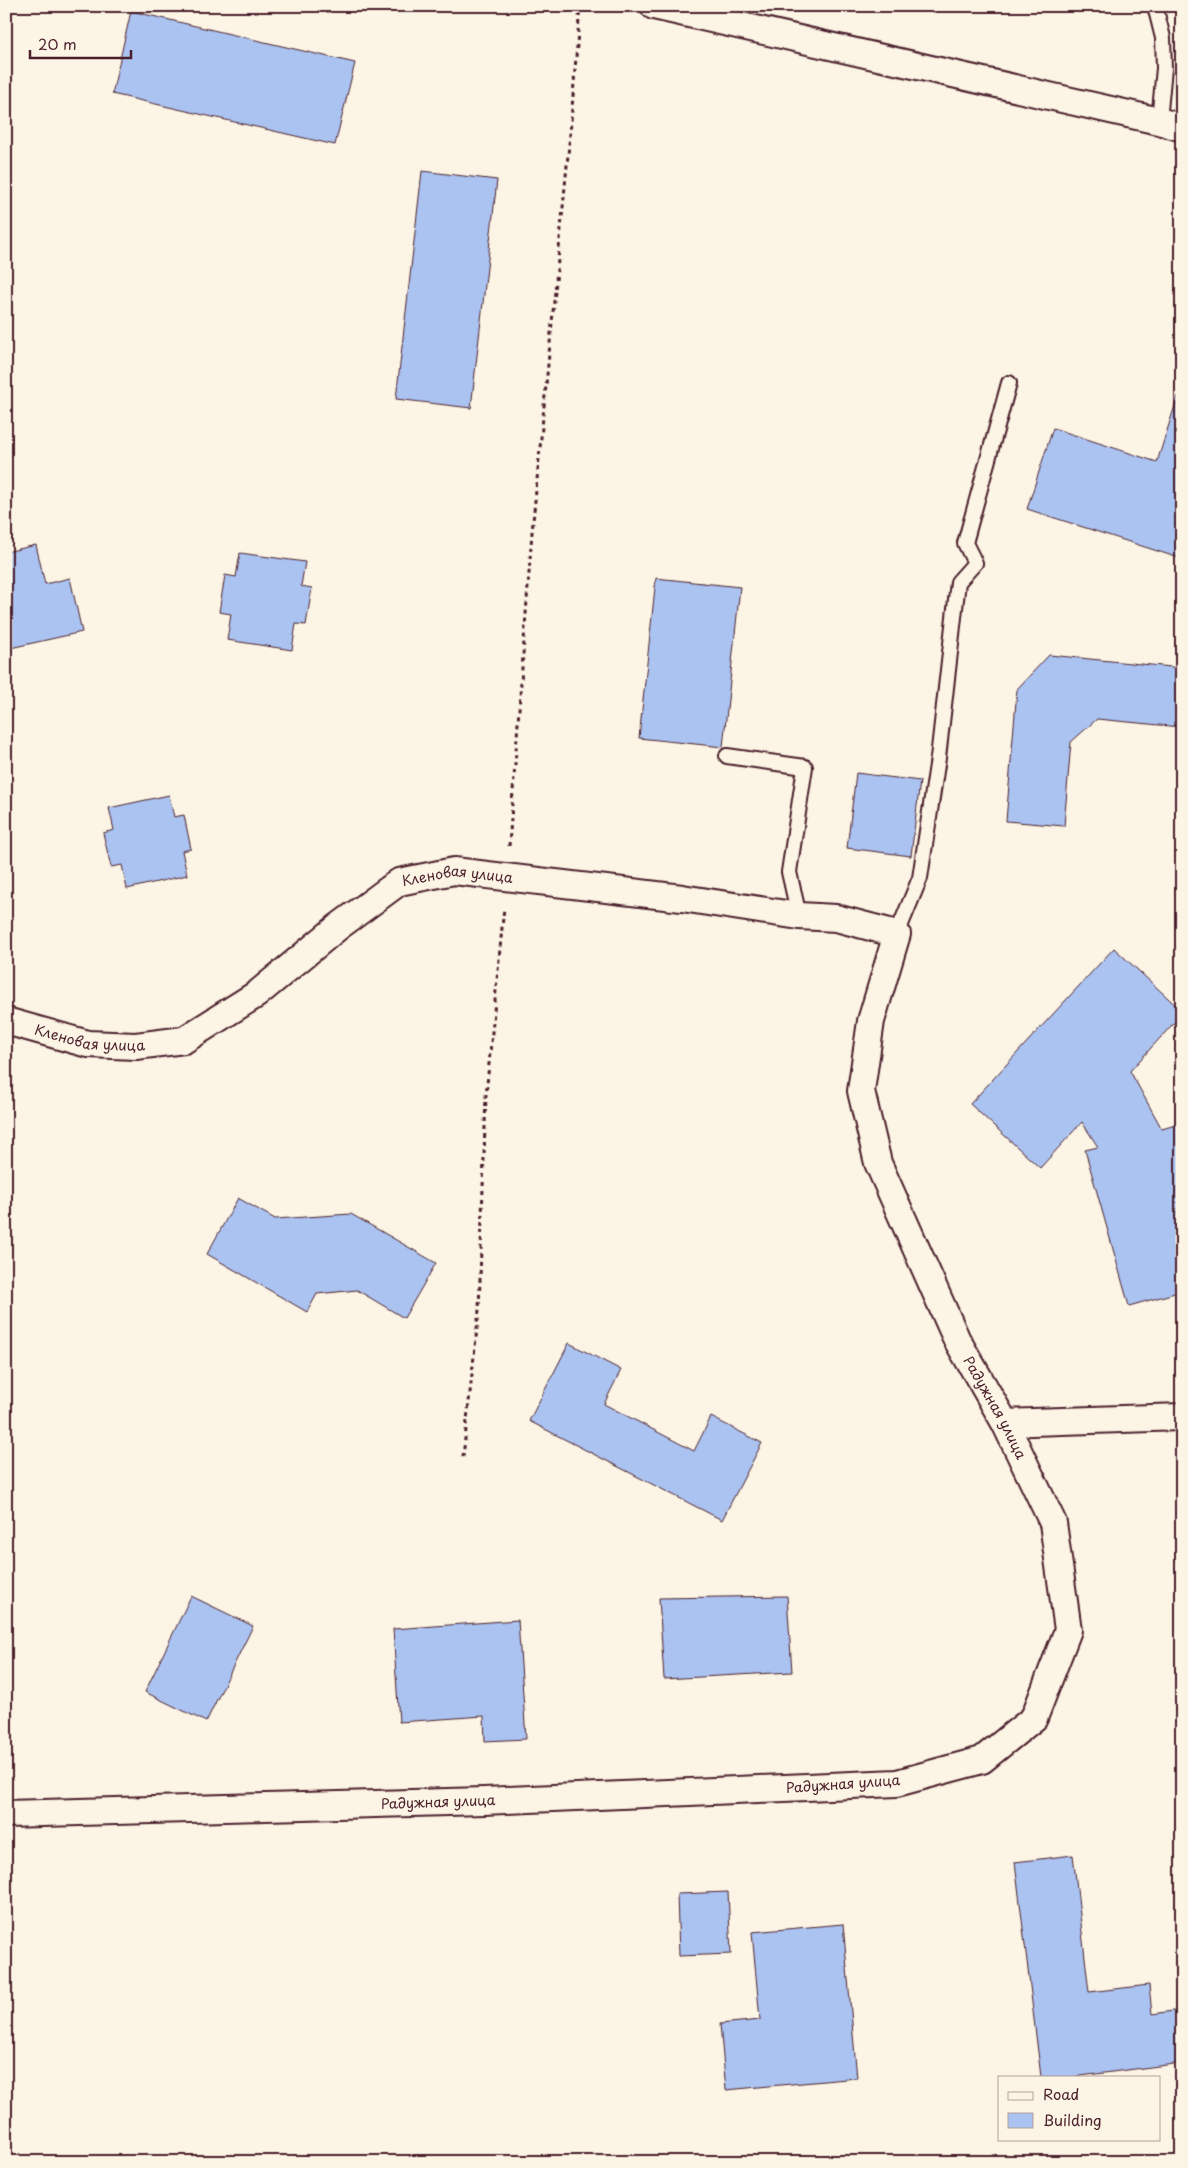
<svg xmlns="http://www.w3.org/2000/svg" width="1188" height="2168" font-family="'Playpen Sans',sans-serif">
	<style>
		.building { fill: #abc3f1; stroke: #4a1f2b }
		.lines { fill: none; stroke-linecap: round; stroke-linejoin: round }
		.service-casing { stroke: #4a1f2b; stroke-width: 18 }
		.minor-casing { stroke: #4a1f2b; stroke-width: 30 }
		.path { stroke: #4a1f2b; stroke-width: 3; stroke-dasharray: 4 4; stroke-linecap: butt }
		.service { stroke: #fcf5e5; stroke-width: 14 }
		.minor { stroke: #fcf5e5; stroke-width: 26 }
		.labels { text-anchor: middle; stroke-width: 4; stroke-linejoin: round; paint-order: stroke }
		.street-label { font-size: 14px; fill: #4a1f2b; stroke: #fcf5e5 }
	</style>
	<rect width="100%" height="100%" fill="#fcf5e5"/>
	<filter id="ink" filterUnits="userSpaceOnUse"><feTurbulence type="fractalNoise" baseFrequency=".02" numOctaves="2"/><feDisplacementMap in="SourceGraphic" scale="10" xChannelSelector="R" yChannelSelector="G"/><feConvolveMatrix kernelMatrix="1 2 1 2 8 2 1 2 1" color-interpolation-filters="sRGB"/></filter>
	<g filter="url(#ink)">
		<g class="building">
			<polygon points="131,11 355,63 335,145 112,94"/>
			<polygon points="422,171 497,180 471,408 396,399"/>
			<polygon points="1178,396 1182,398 1182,559 1027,509 1053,428 1157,462"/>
			<polygon points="36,545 45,584 70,578 82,632 6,649 6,552"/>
			<polygon points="240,553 305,562 301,586 312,588 306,625 296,624 292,650 227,640 231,614 219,612 225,575 236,577"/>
			<polygon points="656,578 740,587 723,747 639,738"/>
			<polygon points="1049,655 1182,668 1180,727 1097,719 1071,742 1064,826 1006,821 1017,689"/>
			<polygon points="856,773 920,781 911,856 847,848"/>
			<polygon points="169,795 174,817 184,815 191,849 182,851 187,875 127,889 122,865 111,867 103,833 114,830 109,808"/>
			<polygon points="1114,948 1182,1011 1182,1014 1130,1071 1162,1129 1182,1123 1182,1291 1129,1306 1085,1150 1098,1147 1082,1122 1040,1168 970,1104"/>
			<polygon points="238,1198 275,1219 351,1214 436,1263 404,1318 357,1290 317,1294 307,1312 207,1254"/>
			<polygon points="569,1343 621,1370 604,1404 694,1451 711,1417 762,1443 722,1520 529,1421"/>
			<polygon points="191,1596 253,1626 206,1722 145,1692"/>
			<polygon points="787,1596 792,1672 664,1679 659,1598"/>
			<polygon points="518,1620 526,1739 485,1741 484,1716 399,1722 393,1629"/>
			<polygon points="1073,1855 1089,1992 1149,1985 1152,2014 1180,2010 1182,2063 1073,2077 1041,2077 1015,1862"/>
			<polygon points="728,1892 731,1954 679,1956 677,1894"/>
			<polygon points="843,1924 857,2078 726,2090 720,2024 760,2020 752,1932"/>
		</g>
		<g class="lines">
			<g class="service-casing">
				<g id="service">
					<polyline points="1155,6 1163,38 1164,68 1159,121"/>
					<polyline points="727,756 805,767 789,872 799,916"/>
					<polyline points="897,934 920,878 938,758 958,582 975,563 965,543 1009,383"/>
				</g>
			</g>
			<g class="minor-casing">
				<g id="minor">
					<polyline points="654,6 1159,121 1182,128"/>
					<path id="s1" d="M 6,1021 L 88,1044 L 136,1046 L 184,1040 L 257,994 L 338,927 L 399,882 L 454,871 L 682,898 L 799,916 L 836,918 L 897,934 L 871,1021 L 861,1091 L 878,1163 L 957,1340 L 1005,1423 L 1053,1523 L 1068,1630 L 1034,1718 L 982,1760 L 897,1783 L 484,1801 L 6,1814"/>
					<polyline points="1005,1423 1182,1417"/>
				</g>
			</g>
			<g class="path">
				<polyline points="509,846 532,532 570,134 580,6"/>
				<polyline points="463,1457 479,1310 486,1095 504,907"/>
			</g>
			<use href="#service" class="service"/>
			<use href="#minor" class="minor"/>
		</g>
	</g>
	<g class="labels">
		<g class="street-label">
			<text dy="5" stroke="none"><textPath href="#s1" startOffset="508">Кленовая улица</textPath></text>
			<text dy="5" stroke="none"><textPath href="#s1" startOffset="86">Кленовая улица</textPath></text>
			<text dy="5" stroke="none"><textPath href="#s1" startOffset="1460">Радужная улица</textPath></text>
			<text transform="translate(843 1784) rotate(-4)" y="5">Радужная улица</text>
			<text transform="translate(438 1802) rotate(-2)" y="5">Радужная улица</text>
		</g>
	</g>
	<rect width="1188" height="2168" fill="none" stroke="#fcf5e5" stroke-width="25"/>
	<rect x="12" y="12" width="1163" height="2143" fill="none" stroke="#4a1f2b" stroke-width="2" filter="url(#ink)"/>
	<rect x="998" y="2076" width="162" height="65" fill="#fcf5e5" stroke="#b59f9b"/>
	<rect x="1008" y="2092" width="25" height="8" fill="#fcf5e5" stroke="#b59f9b"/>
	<text x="1043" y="2100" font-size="15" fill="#4a1f2b">Road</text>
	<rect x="1008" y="2113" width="25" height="15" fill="#abc3f1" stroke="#b59f9b"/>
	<text x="1043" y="2126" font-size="15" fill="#4a1f2b">Building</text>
	<path d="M30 50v8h101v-8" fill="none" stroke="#4a1f2b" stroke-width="2.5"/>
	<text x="38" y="50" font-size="15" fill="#4a1f2b" stroke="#fcf5e5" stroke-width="4" paint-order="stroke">20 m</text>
</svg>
